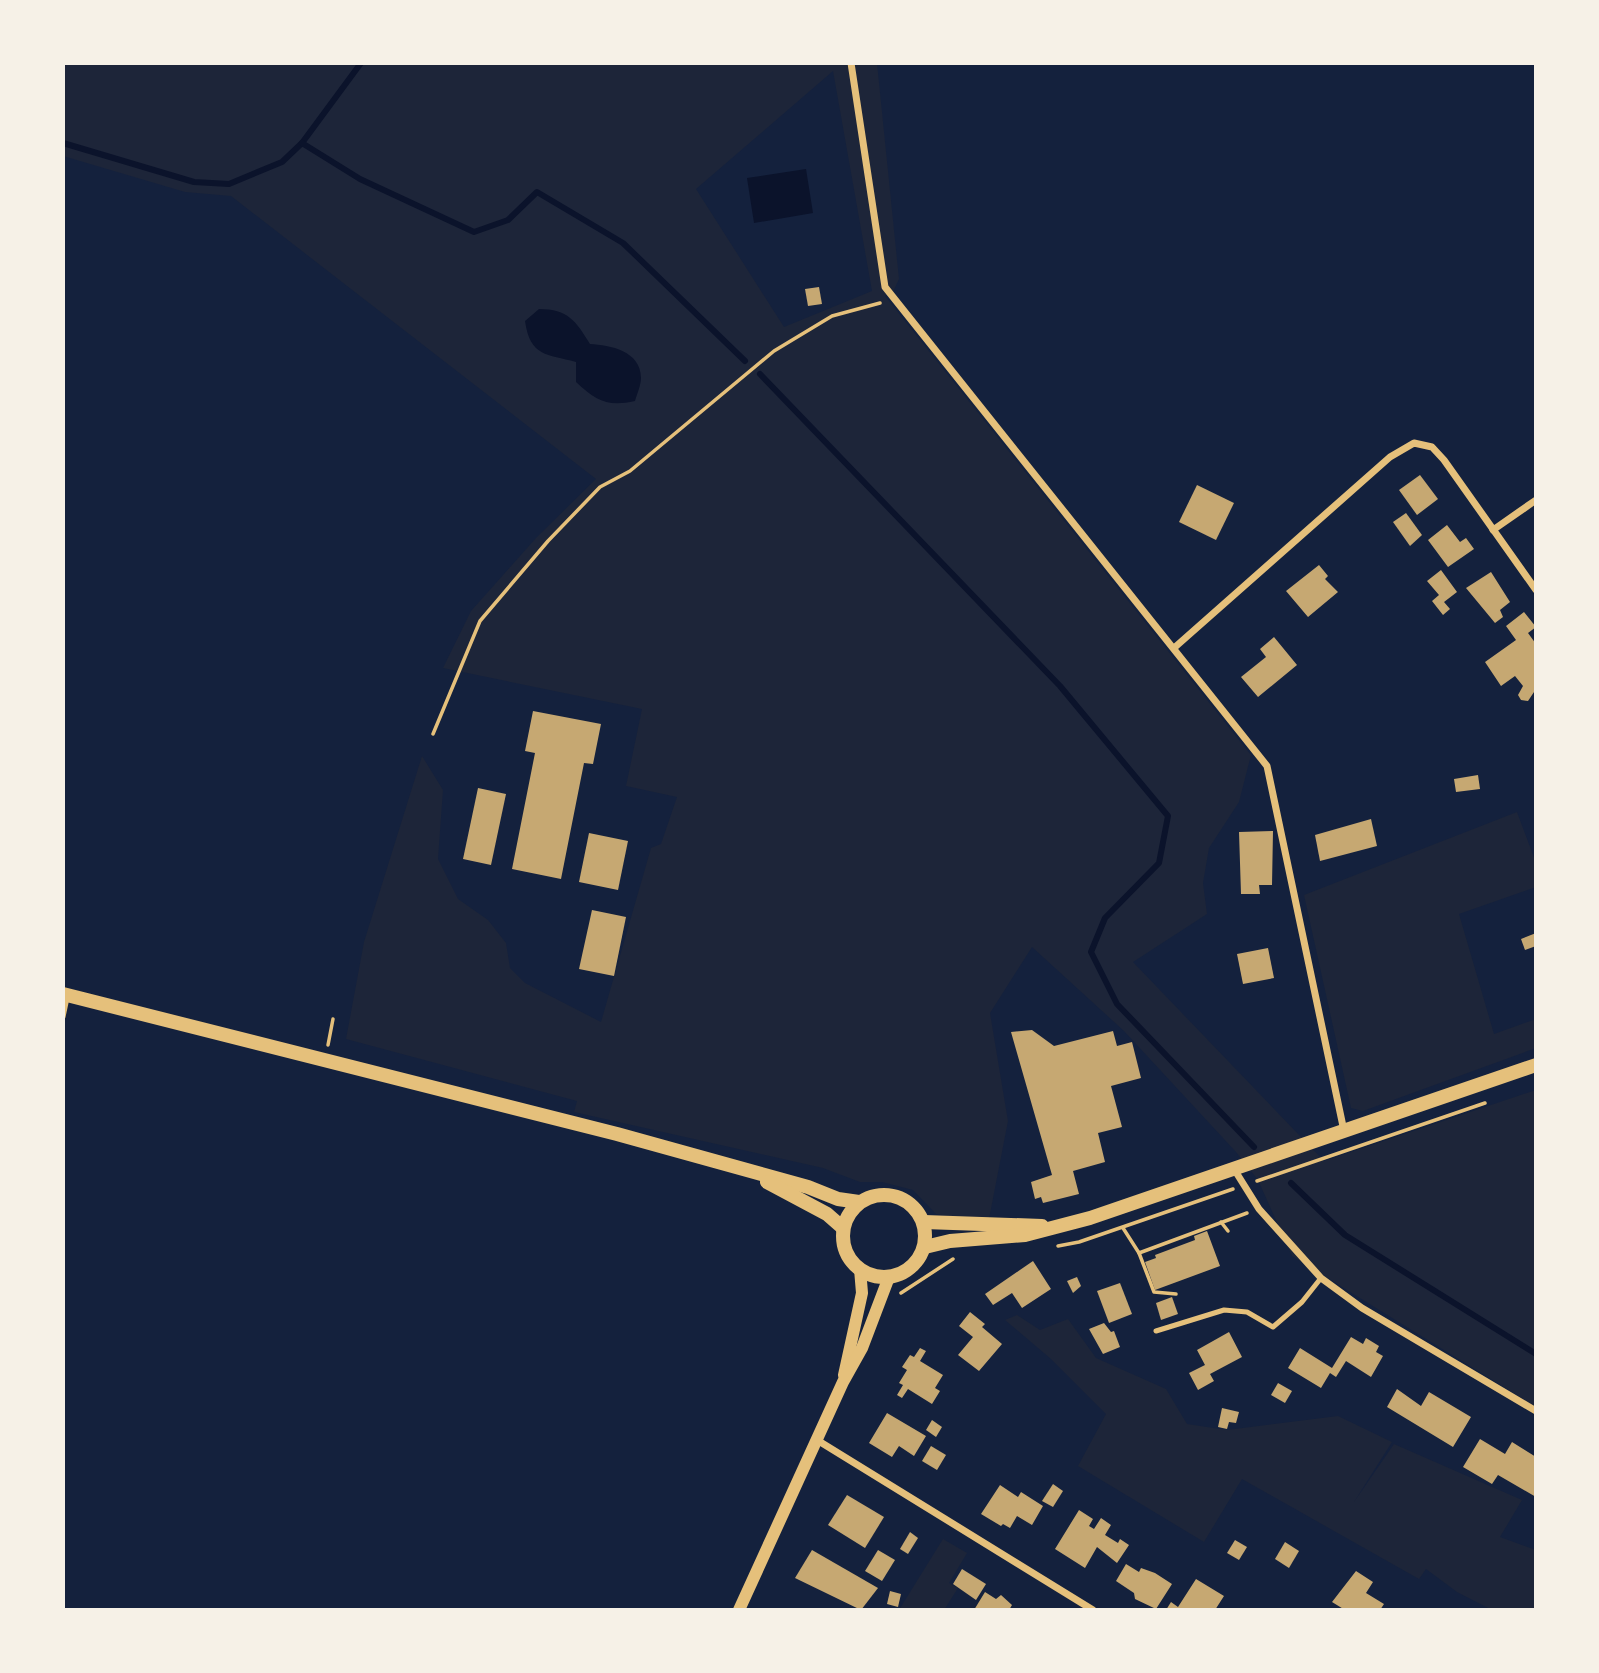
<svg xmlns="http://www.w3.org/2000/svg" width="1599" height="1673" font-family="Manrope,sans-serif">
	<style>
		.green { fill: #1d2539; fill-rule: evenodd }
		.water { fill: #0b132b }
		.lines { fill: none; stroke-linecap: round; stroke-linejoin: round }
		.stream { stroke: #0b132b; stroke-width: 6 }
		.building { fill: #c6a872 }
		.path { stroke: #e5c07b; stroke-width: 3.5 }
		.service { stroke: #e5c07b; stroke-width: 5 }
		.minor { stroke: #e5c07b; stroke-width: 7 }
		.tertiary { stroke: #e5c07b; stroke-width: 12 }
		.secondary { stroke: #e5c07b; stroke-width: 14 }
	</style>
	<rect width="100%" height="100%" fill="#14213d"/>
	<g class="green">
		<path d="M 63,63 L 877,63 L 899,279 L 893,292 L 885,296 L 1251,755 L 1239,802 L 1209,848 L 1203,883 L 1207,914 L 1133,962 L 1324,1161 L 1536,1090 L 1536,1407 L 1292,1256 L 1258,1180 L 1236,1152 L 1124,1031 L 1032,947 L 990,1013 L 1008,1121 L 989,1219 L 970,1220 L 936,1214 L 913,1190 L 882,1182 L 860,1182 L 823,1168 L 574,1112 L 577,1101 L 346,1039 L 364,942 L 422,756 L 443,790 L 438,859 L 458,899 L 488,920 L 506,943 L 510,968 L 525,983 L 601,1022 L 651,848 L 661,844 L 677,797 L 626,786 L 642,709 L 443,668 L 471,611 L 536,538 L 596,479 L 231,196 L 185,192 L 63,156 ZM 833,71 L 872,291 L 784,327 L 696,189 Z"/>
		<polygon points="1517,812 1536,863 1536,887 1459,914 1494,1034 1536,1019 1536,1048 1363,1111 1351,1108 1304,895"/>
		<polygon points="1017,1315 1040,1330 1068,1319 1096,1358 1166,1389 1187,1424 1227,1430 1338,1416 1392,1442 1354,1502 1394,1444 1522,1500 1500,1537 1536,1550 1536,1610 1492,1610 1457,1592 1426,1569 1419,1579 1242,1479 1204,1542 1078,1466 1106,1414 1051,1359 1005,1320"/>
		<polygon points="943,1539 967,1553 949,1583 958,1588 944,1610 899,1610"/>
	</g>
	<g class="water">
		<polygon points="806,169 813,213 754,223 747,178"/>
		<path d="M 539,309 C 568,309 576,321 590,344 C 610,345 641,351 641,378 C 641,385 637,394 635,401 C 608,407 596,401 576,382 L 576,362 C 547,354 530,357 525,321 Z"/>
	</g>
	<g class="lines">
		<g class="stream">
			<polyline points="63,143 194,182 229,184 282,162 302,143 361,63"/>
			<polyline points="302,143 360,179 474,232 508,220 537,192 623,243 745,361"/>
			<polyline points="760,374 1060,686 1168,816 1159,863 1105,918 1091,952 1117,1004 1254,1147"/>
			<polyline points="1291,1183 1345,1235 1536,1354"/>
		</g>
	</g>
	<g class="building">
		<polygon points="819,287 822,304 808,306 805,289"/>
		<polygon points="1420,475 1438,499 1417,515 1399,490"/>
		<polygon points="1197,485 1234,503 1216,540 1179,522"/>
		<polygon points="1406,513 1422,535 1410,546 1393,522"/>
		<polygon points="1447,525 1460,542 1466,538 1474,549 1448,567 1428,540"/>
		<polygon points="1319,565 1328,576 1325,579 1338,592 1308,617 1286,591"/>
		<polygon points="1441,570 1457,592 1444,602 1450,609 1443,615 1432,601 1439,595 1427,581"/>
		<polygon points="1491,572 1510,602 1500,610 1503,617 1495,623 1466,588"/>
		<polygon points="1524,612 1536,627 1528,633 1536,644 1536,689 1528,701 1521,700 1518,695 1523,686 1515,676 1501,686 1485,662 1516,640 1506,626"/>
		<polygon points="1274,637 1297,665 1258,697 1241,677 1266,657 1260,649"/>
		<polygon points="533,711 601,724 593,764 584,763 561,879 512,869 535,753 525,751"/>
		<polygon points="1478,775 1480,789 1456,792 1454,779"/>
		<polygon points="478,788 506,794 491,865 463,859"/>
		<polygon points="1371,819 1377,846 1320,861 1315,835"/>
		<polygon points="1273,831 1272,885 1259,885 1260,894 1241,894 1239,832"/>
		<polygon points="589,833 628,841 618,890 579,882"/>
		<polygon points="592,910 626,917 614,976 579,969"/>
		<polygon points="1536,933 1536,946 1525,950 1521,939"/>
		<polygon points="1268,948 1274,978 1243,984 1237,954"/>
		<polygon points="1032,1030 1054,1046 1113,1031 1117,1046 1132,1042 1141,1078 1111,1086 1122,1127 1098,1133 1105,1162 1073,1171 1079,1194 1043,1203 1041,1197 1035,1199 1031,1182 1052,1175 1011,1032"/>
		<polygon points="1207,1231 1220,1266 1155,1290 1145,1262 1156,1258 1155,1255 1195,1240 1194,1236"/>
		<polygon points="1033,1261 1051,1289 1022,1308 1012,1293 993,1305 985,1294"/>
		<polygon points="1077,1277 1081,1286 1073,1293 1067,1281"/>
		<polygon points="1120,1283 1132,1314 1109,1323 1097,1291"/>
		<polygon points="1172,1297 1178,1314 1161,1320 1156,1303"/>
		<polygon points="970,1312 985,1324 982,1327 1002,1344 979,1371 958,1355 973,1337 959,1326"/>
		<polygon points="1104,1323 1111,1332 1114,1331 1120,1347 1103,1354 1089,1329"/>
		<polygon points="1229,1332 1242,1357 1210,1374 1214,1381 1198,1390 1189,1373 1205,1365 1197,1350"/>
		<polygon points="1351,1337 1363,1344 1366,1338 1379,1346 1376,1352 1383,1356 1371,1377 1346,1361 1336,1377 1330,1373 1321,1388 1288,1368 1300,1348 1332,1368"/>
		<polygon points="920,1348 926,1351 920,1361 943,1375 935,1388 940,1391 932,1404 908,1389 902,1398 897,1395 903,1385 899,1383 907,1370 902,1367 910,1355 914,1357"/>
		<polygon points="1278,1383 1292,1391 1285,1403 1271,1395"/>
		<polygon points="1397,1389 1421,1406 1429,1392 1471,1417 1453,1447 1387,1407"/>
		<polygon points="1222,1408 1239,1412 1236,1423 1229,1422 1227,1429 1218,1427"/>
		<polygon points="887,1413 926,1436 914,1456 899,1446 892,1457 869,1443"/>
		<polygon points="932,1420 942,1427 936,1437 926,1430"/>
		<polygon points="1480,1439 1505,1454 1512,1442 1536,1457 1536,1497 1498,1475 1492,1484 1463,1467"/>
		<polygon points="931,1446 946,1455 937,1470 922,1461"/>
		<polygon points="1053,1484 1063,1491 1053,1507 1042,1501"/>
		<polygon points="1000,1485 1018,1497 1021,1492 1043,1506 1032,1525 1017,1516 1010,1528 1003,1524 1001,1526 981,1514"/>
		<polygon points="847,1495 884,1517 865,1548 828,1525"/>
		<polygon points="1079,1510 1093,1519 1089,1526 1094,1529 1101,1518 1111,1525 1105,1535 1118,1543 1120,1539 1129,1545 1117,1563 1097,1547 1085,1568 1055,1549"/>
		<polygon points="910,1532 918,1538 908,1554 900,1549"/>
		<polygon points="1235,1540 1247,1547 1239,1560 1227,1553"/>
		<polygon points="1285,1542 1299,1551 1289,1568 1275,1559"/>
		<polygon points="812,1550 878,1588 861,1610 795,1578"/>
		<polygon points="878,1550 895,1560 882,1581 865,1571"/>
		<polygon points="1126,1564 1139,1572 1141,1568 1155,1573 1172,1584 1156,1609 1135,1599 1134,1593 1116,1581"/>
		<polygon points="962,1569 986,1584 976,1600 953,1584"/>
		<polygon points="1356,1571 1373,1582 1366,1593 1384,1604 1380,1610 1345,1610 1332,1602"/>
		<polygon points="1196,1579 1224,1596 1215,1610 1166,1610 1171,1602 1178,1607"/>
		<polygon points="890,1591 901,1594 898,1607 887,1604"/>
		<polygon points="985,1592 996,1599 1001,1595 1012,1605 1009,1610 974,1610"/>
	</g>
	<g class="lines">
		<g class="path">
			<polyline points="433,734 480,621 548,541 600,487 630,471 774,351 832,316 880,303"/>
			<polyline points="328,1045 333,1019"/>
			<polyline points="1257,1181 1485,1103"/>
			<polyline points="1221,1222 1228,1231"/>
			<polyline points="1123,1228 1139,1253 1247,1213"/>
			<polyline points="1058,1246 1079,1242 1233,1189"/>
			<polyline points="1139,1253 1154,1292 1176,1294"/>
			<polyline points="901,1293 953,1259"/>
		</g>
		<g class="service">
			<polyline points="63,1017 67,998"/>
			<polyline points="1156,1331 1224,1310 1247,1312 1273,1327 1302,1302 1321,1278"/>
		</g>
		<g class="minor">
			<polyline points="851,63 885,287 1267,766 1344,1131"/>
			<polyline points="1493,530 1536,500"/>
			<polyline points="1174,648 1390,457 1414,443 1432,447 1444,460 1536,590"/>
			<polyline points="1234,1169 1259,1209 1321,1278 1362,1308 1536,1411"/>
			<polyline points="817,1440 1093,1610"/>
		</g>
		<g class="tertiary">
			<polyline points="844,1375 862,1293 860,1269"/>
			<polyline points="739,1610 843,1382 862,1348 889,1277"/>
		</g>
		<g class="secondary">
			<polyline points="63,994 617,1134 808,1187 838,1199 859,1202"/>
			<polyline points="767,1182 827,1214 843,1228"/>
			<circle cx="884" cy="1236" r="41"/>
			<polyline points="924,1222 1042,1226"/>
			<polyline points="925,1247 950,1241 1025,1235 1090,1218 1536,1065"/>
		</g>
	</g>
	<rect width="1599" height="1673" fill="none" stroke="#f6f1e7" stroke-width="130"/>
</svg>
